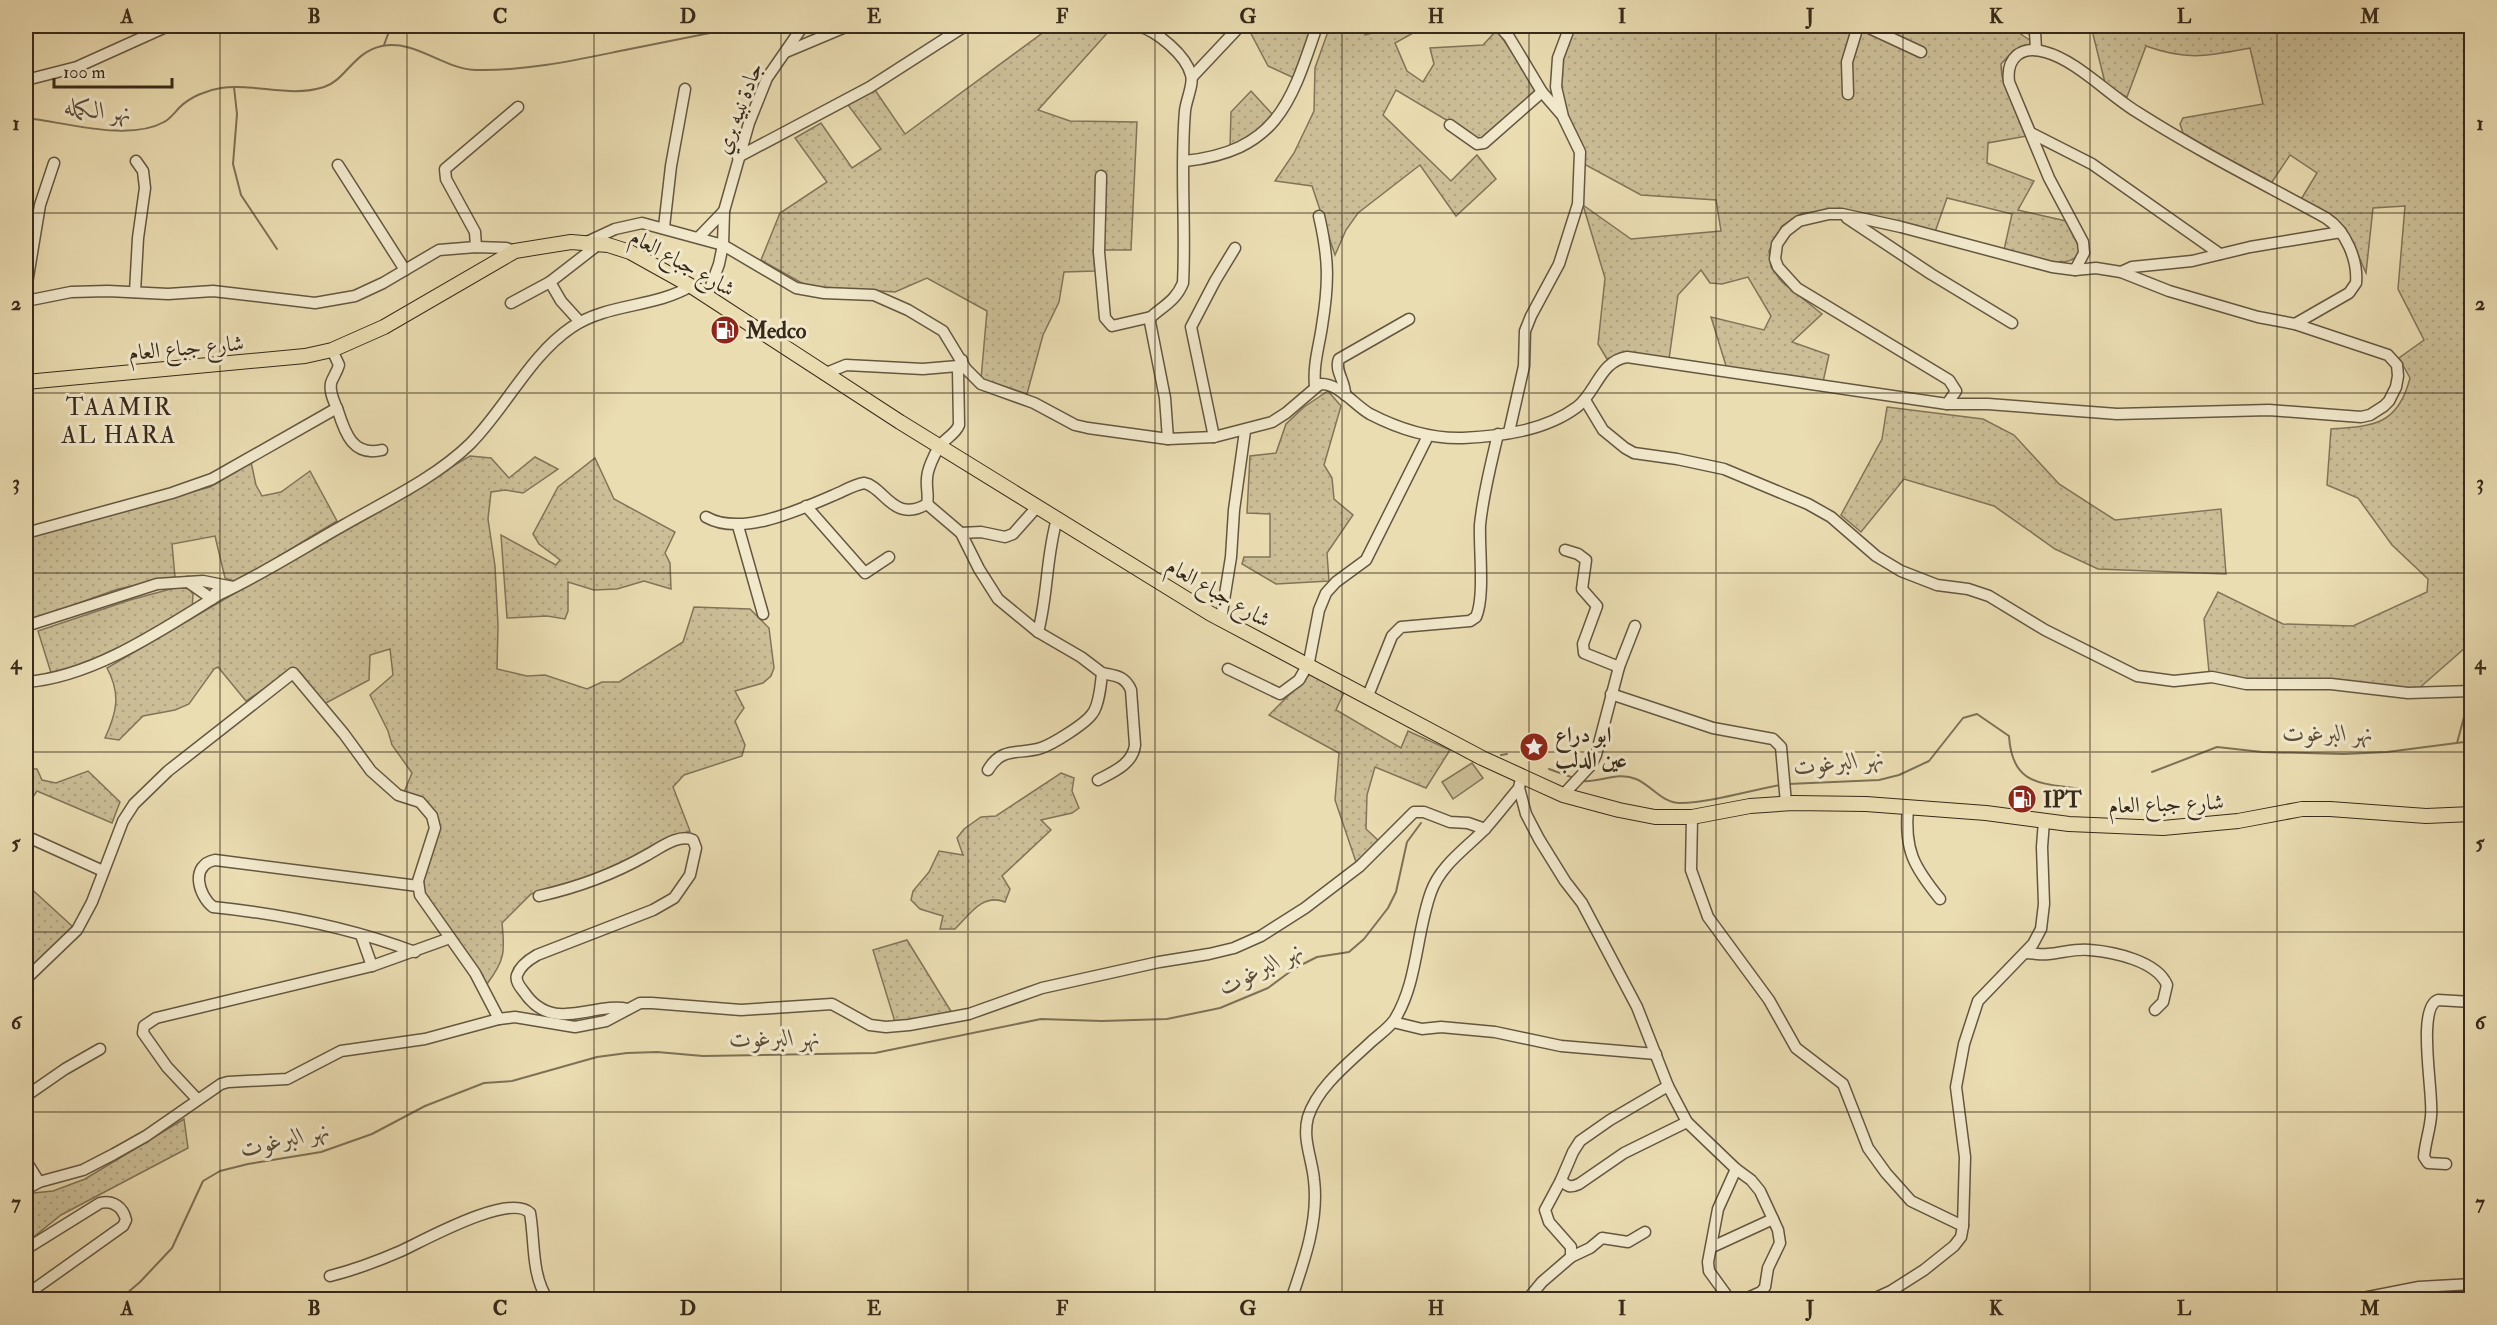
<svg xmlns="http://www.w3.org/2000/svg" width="2497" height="1325" font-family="'IM FELL Double Pica',Amiri,serif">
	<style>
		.grass { fill: url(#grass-dots); stroke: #827459; stroke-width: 1.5 }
		.park { fill: #ccbf98; stroke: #827459; stroke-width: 1.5 }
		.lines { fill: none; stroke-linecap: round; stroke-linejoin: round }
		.stream { stroke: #7e7156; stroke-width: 2 }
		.minor-casing { stroke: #645740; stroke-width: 13 }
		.major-casing { stroke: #372a1a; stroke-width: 16 }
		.minor { stroke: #f2e9cd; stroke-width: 10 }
		.major { stroke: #ebddb2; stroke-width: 14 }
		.grid { fill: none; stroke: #372a1a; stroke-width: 1.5; stroke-opacity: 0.55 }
		.labels { text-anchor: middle; stroke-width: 6; stroke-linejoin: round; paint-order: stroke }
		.street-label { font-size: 22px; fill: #372a1a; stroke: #f2e9cd }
		.poi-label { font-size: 22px; font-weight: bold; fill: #372a1a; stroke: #f2e9cd; text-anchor: start }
		.water-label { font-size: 24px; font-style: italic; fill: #5b4d38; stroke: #f2e9cd }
		.neighbourhood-label { font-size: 24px; letter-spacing: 1.5px; fill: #372a1a; stroke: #f2e9cd }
		.neatline { fill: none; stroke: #372a1a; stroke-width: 2 }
		.grid-label { font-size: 20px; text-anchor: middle; font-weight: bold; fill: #372a1a }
	</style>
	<defs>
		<pattern id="grass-dots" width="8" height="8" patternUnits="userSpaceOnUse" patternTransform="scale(1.5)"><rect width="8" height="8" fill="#ccbf98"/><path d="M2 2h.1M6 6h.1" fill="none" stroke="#b0a482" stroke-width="1.8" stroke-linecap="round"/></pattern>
	</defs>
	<rect width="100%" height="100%" fill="#ebddb2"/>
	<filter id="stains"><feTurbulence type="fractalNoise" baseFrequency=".00333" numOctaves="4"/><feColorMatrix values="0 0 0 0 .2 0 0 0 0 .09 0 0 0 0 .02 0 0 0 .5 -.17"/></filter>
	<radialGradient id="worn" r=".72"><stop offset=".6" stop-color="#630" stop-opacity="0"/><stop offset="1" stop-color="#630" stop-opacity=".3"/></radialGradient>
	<g class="grass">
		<polygon points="1052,26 1103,26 1110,30 1038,110 1070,121 1137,122 1131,250 1093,250 1095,271 1064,272 1059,302 1043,335 1027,394 981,379 987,311 927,278 895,292 807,286 761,260 780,213 827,182 795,138 821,123 852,168 881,149 848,105 875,90 905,134"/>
		<polygon points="1247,26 1313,26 1294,78 1268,66"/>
		<polygon points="1330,26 1365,26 1365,35 1397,26 1422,26 1422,28 1395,43 1407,71 1423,82 1434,64 1430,48 1483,45 1497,30 1537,90 1480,140 1396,90 1383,115 1451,181 1477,155 1496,179 1456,216 1420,165 1358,213 1346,230 1335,255 1312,186 1275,181 1294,153 1314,111 1315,68"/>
		<path d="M 1573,26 L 1640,26 L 1647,29 L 1656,27 L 1656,26 L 2009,26 L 2031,41 L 2030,46 L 2014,50 L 2001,64 L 2002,76 L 2027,136 L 1988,143 L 1987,163 L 2034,181 L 2018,210 L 2066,221 L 2081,251 C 2070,274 2023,255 2004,250 L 2012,214 L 1947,198 L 1935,232 L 1841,210 L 1802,213 L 1782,226 L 1769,251 L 1771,267 L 1782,282 L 1822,314 L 1792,342 L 1829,355 L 1823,382 L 1727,369 L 1711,317 L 1764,330 L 1771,316 L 1748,277 L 1722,284 L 1710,283 L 1701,270 L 1678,295 L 1669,359 L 1621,354 L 1607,359 L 1598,344 L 1605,278 L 1583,205 L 1631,239 L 1721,231 L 1716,200 L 1641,195 L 1584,164 C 1572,133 1555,99 1560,65 C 1563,52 1569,38 1573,26 Z"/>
		<path d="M 2091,26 L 2471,26 L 2471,634 L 2466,647 L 2417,690 L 2341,680 L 2278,682 L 2242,681 L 2209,672 L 2204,619 L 2218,592 L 2283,624 L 2353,626 L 2427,592 L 2428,579 L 2392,545 L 2358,498 L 2327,485 L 2331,429 C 2374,426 2398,425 2410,378 L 2399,358 L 2424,340 L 2398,289 L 2405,206 L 2373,208 L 2366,273 L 2350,237 L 2341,225 L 2300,201 L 2317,173 L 2290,155 L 2270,185 L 2183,133 L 2180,124 L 2183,118 L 2263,104 L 2250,48 C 2208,56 2187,61 2146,46 L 2127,97 L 2106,87 Z"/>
		<polygon points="1251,91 1274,116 1252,136 1230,147 1231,112"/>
		<polygon points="1328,391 1341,406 1324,465 1332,478 1334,499 1353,515 1327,553 1329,581 1276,584 1242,564 1244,557 1270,557 1270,514 1247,513 1250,456 1276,453 1286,424 1304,407"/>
		<polygon points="1887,407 1983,419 2014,435 2059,484 2115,520 2221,509 2226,574 2098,569 2055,549 1994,506 1904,479 1861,532 1841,515 1882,439"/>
		<path d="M 470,456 L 491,458 L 509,478 L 535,457 L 558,469 L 523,493 L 505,490 L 491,492 L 488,519 L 495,566 L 498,625 L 497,669 L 527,676 L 545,675 L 587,689 L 602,682 L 619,682 L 683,642 L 694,607 L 750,609 L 769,628 L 774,668 L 771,676 L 763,683 L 735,691 L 744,708 L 735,721 L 745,745 L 742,756 L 684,775 L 673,787 L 690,831 L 591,876 L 531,894 L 502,923 C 505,952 505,960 487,984 L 441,916 L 427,899 L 423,889 L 426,865 L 439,832 L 431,807 L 424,800 L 404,792 L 412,773 L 392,745 L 388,731 L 370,695 L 393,675 L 390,649 L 370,655 L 369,680 L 324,704 L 295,668 L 246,701 L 218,667 L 214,669 L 189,704 L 175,710 L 143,716 L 119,740 L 105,738 C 117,712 121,694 107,668 Z"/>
		<polygon points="595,458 614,499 675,532 665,553 670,563 671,589 644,581 617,589 594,590 568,582 568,611 565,619 547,616 507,618 501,535 556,565 560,560 539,544 533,534 558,487"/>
		<polygon points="251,462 256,485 262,496 281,492 310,471 337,521 236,582 225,578 215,536 172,544 175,577 118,589 26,622 26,535 210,487"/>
		<polygon points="178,587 189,589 193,594 192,609 102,657 52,676 38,631 130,600"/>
		<polygon points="1310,674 1344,692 1336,710 1401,748 1408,731 1450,750 1426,788 1375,767 1367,795 1366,829 1380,842 1356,862 1335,800 1339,753 1269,715"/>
		<polygon points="26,769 37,769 42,780 56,783 88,771 120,802 112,823 37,791 28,804 26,816"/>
		<path d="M 1061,773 L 1074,778 L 1072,791 L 1079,808 L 1072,813 L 1041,820 L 1051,830 L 1002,876 L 1010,889 L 1005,902 C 983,893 970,914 955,929 L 940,929 L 943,916 L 920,909 L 911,900 L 913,891 L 929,872 L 939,851 L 963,855 L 957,838 L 964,829 L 981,817 L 996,816 Z"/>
		<path d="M 26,884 L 72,926 C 69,939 37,962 26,971 Z"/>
		<polygon points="907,940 952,1013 895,1022 873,950"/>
		<polygon points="184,1119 188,1148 61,1215 26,1243 26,1197 33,1193 53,1191 85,1179"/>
	</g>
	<polygon class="park" points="1472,763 1483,778 1453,799 1442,782"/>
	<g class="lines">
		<g class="stream">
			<polyline points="384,45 391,26"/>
			<polyline points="234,87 237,114 233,164 241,195 277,249"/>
			<path d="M 26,118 C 65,122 128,142 164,122 C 170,119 175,112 180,107 C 190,97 207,90 221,88 C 255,83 290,98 324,87 C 346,80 353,52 382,46 C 415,39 445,70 477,70 C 528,71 576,60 625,50 C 665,42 705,34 745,26"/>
			<polyline points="2470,687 2472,678"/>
			<polyline points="2457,743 2468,702"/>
			<polyline points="1501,755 1507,754"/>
			<polyline points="1549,769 1574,778"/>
			<polyline points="2152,772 2217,747 2262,752 2344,754 2387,752 2472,741"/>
			<path d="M 1582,781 C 1599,783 1618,771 1636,779 C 1651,785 1662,803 1680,803 C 1713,802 1747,791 1780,785"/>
			<path d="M 1788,784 L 1879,780 L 1899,775 L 1929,761 L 1963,718 L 1977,714 L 2009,736 C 2012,786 2041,783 2082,789"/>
			<polyline points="119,1300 140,1282 172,1248 203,1181 220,1171 248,1164 321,1152 372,1134 425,1106 484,1083 512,1081 597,1057 627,1053 657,1052 703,1056 875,1053 1041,1019 1102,1021 1167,1019 1220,1008 1268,988 1295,968 1317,957 1349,952 1364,939 1388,908 1396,892 1407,842 1421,823"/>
		</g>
		<g class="minor-casing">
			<g id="minor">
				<path d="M 1138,26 C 1157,31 1186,55 1191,75 C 1194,84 1186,100 1185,111 C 1180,168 1186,226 1183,283 C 1176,300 1165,305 1151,317 L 1150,322 L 1165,398 L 1168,439"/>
				<polyline points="1499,26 1509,37 1542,92 1561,114"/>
				<polyline points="1865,26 1921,52"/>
				<polyline points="2027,26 2035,31 2036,50"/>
				<polyline points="786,52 848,26"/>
				<polyline points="1192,77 1240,26"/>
				<polyline points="26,80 77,67 168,26"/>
				<polyline points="1848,94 1847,62 1858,26"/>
				<polyline points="1450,125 1477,144 1484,143 1542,92"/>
				<polyline points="2031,133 2092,164 2220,254"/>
				<polyline points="738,157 870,87 965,26"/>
				<path d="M 1185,161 C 1277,151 1291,103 1317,26"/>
				<polyline points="338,165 405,270"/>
				<polyline points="1101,176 1099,252 1105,318 1112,326 1151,317"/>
				<polyline points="1847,218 1931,274 2012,323"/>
				<polyline points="664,227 671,166 685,89"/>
				<polyline points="699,237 724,211"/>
				<path d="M 587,242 L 615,229 L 642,223 L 723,245 L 796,288 L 824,293 L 874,295 L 908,310 L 943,331 L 966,369 L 981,384 L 1034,403 L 1075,425 L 1088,428 L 1168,439 L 1214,437 L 1272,422 L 1286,413 L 1320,384 C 1339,383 1354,405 1370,414 C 1399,429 1430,439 1463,438 C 1501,436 1545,431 1577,407 C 1596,393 1600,361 1627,357 L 1947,404 L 1956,391 L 1949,380 L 1797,288 L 1778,267 L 1775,259 L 1777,244 L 1786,231 L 1799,221 L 1829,214 L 1842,214 L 1901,227 L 2052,267 L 2075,270 L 2084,253 L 2083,242 L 2049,178 L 2009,82 C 2006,58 2021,45 2045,52 C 2076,60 2109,95 2137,112 C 2198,151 2262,183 2326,218 C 2346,231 2358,260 2356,283 L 2349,293 L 2295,324"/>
				<polyline points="476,247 475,232 446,179 445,169 518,107"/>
				<polyline points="2121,272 2132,267 2192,261 2250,247 2341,232"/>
				<polyline points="26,289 40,205 54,163"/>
				<polyline points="135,292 138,238 145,188 143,171 136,161"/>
				<polyline points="707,297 719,264 723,245 724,211 749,123 767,78 803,26"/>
				<polyline points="26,301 71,292 108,291 168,294 213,291 315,303 355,296 383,283 439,250 476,247 506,248 515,251"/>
				<polyline points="511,303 550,282"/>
				<polyline points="580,322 561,301 550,282 599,244"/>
				<path d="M 332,350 L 339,365 C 337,372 333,377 331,383 C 329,393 335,403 338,411 C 345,433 353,457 382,450"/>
				<polyline points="824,374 846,365 923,369 958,366"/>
				<path d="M 1315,386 C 1313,364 1319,347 1322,326 C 1329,283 1329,259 1319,216"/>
				<path d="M 1345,395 C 1346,382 1334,371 1339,359 L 1409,319"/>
				<polyline points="1585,400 1603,430 1625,448 1634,453 1677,459 1724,469 1808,504 1831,517 1876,556 1901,571 1937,585 1968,589 1989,596 2045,630 2137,676 2174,681 2212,677 2246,684 2331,684 2408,693 2472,691"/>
				<polyline points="1947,404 1988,404 2117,414 2269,410 2361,417 2370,415 2384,406 2389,401 2396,387 2398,376 2397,365 2388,355 2295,324 2258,317 2169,291 2121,272 2096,268 2075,270"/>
				<polyline points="1509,432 1524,366 1525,331 1531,316 1559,264 1578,204 1580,152 1563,117 1556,87 1558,58 1570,26"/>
				<polyline points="1214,437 1191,327 1215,281 1235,248"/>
				<path d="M 927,504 L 961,533 L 979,569 L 998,599 L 1038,632 L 1081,657 L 1102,673 C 1101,684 1099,706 1092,714 C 1085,724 1053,744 1041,748 C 1019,755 1002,746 988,770"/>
				<polyline points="806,506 865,573 889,557"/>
				<path d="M 706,517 C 741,537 799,510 834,495 C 844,491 853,485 864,483 C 884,486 893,524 927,504 C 929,495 926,488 927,479 C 927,470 934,455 939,447 C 945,438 955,435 959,425 L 958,369 L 962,360"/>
				<polyline points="738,526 763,614"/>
				<polyline points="26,533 172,493 212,479 337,408"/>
				<polyline points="961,533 981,532 1005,537 1013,534 1037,507"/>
				<polyline points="1565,550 1578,554 1586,560 1582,589 1597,606 1583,644 1584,653 1619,667"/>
				<polyline points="188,582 212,599 215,593"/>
				<polyline points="1221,619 1231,557 1234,510 1245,431"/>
				<polyline points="26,626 157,584 203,581 233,587"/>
				<path d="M 1038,632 C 1048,595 1046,556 1057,519"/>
				<polyline points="1308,667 1319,610 1326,593 1336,582 1366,560 1428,436"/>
				<polyline points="1228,669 1280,694 1299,680 1307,666"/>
				<path d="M 26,682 C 94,677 163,629 220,594 C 263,574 303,548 344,525 C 386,501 435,478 470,444 C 506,408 529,356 572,327 C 608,303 654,308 691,286"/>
				<polyline points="1611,694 1713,728 1773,739 1781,747 1786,803"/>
				<path d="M 1367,698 L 1392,636 L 1401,627 L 1470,621 L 1476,617 C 1485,597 1479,549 1480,525 C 1483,494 1491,464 1498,434"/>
				<path d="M 1098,780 C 1113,772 1133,764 1135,745 L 1131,690 C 1125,676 1116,676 1102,673"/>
				<polyline points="1519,788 1526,814 1539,839 1565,881 1582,903 1637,1007 1668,1086 1687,1122 1736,1169 1751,1180 1760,1191 1778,1230 1780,1243 1768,1268 1765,1287 1761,1292 1743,1300"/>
				<polyline points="1563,795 1591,765 1596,755 1619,667 1635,626"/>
				<path d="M 1908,808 C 1904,850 1914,867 1940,899"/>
				<polyline points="1692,817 1691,870 1708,917 1769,1000 1796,1048 1843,1084 1868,1148 1886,1173 1911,1201 1963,1226 1961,1237 1954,1246 1924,1270 1891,1291 1871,1300"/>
				<polyline points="28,837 103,871"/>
				<path d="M 539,896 C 575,888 614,874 647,855 C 660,848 679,833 693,840 L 696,848 L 690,875 L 674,898 L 653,910 L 537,955 C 530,959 520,966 517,975 C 515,981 520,987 524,992 C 553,1035 594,1001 628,1009"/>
				<polyline points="361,935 372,966"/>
				<path d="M 415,952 C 351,928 281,914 213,907 C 198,895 190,865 215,860 L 418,886"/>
				<path d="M 2025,953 C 2033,953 2041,955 2048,954 C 2062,953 2076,948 2090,950 C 2114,952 2157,961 2167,985 L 2163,1002 L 2155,1010"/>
				<polyline points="26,979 77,930 92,902 123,821 134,804 168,771 293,673 344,734 371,771 398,795 420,802 432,816 435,828 418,881 420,895 475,973 499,1019"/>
				<polyline points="1393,1022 1422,1029 1441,1027 1495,1032 1561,1046 1656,1054"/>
				<polyline points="26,1096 65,1069 100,1049"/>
				<polyline points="197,1099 167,1067 143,1033 144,1026 156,1018 372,966 450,938"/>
				<polyline points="26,1161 39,1182"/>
				<path d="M 2446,1164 L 2428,1163 L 2424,1157 C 2425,1143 2430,1130 2431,1116 C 2434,1095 2416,1008 2438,1000 L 2472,1002"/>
				<path d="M 1561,1180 C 1568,1187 1570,1188 1579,1184 L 1624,1153 L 1687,1122"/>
				<polyline points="26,1189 39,1182 83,1170 114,1154 146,1136 221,1084 228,1082 287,1079 341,1051 425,1039 499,1019 515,1017 575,1027 606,1021 640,1003 652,1003 741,1010 832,1004 870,1025 886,1027 909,1025 969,1014 1042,988 1159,962 1209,954 1234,948 1261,936 1305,908 1360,866 1414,812 1424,812 1450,822 1468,823 1485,829"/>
				<polyline points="1963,1226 1965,1157 1956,1087 1964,1044 1978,1001 2033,944 2041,929 2044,904 2042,847 2044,821"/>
				<polyline points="1712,1247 1773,1219"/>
				<path d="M 26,1249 L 100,1203 C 113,1200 123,1207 126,1220 L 123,1226 L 26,1295"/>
				<polyline points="1571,1257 1590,1248 1602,1238 1628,1242 1645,1232"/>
				<path d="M 330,1276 C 354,1270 378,1261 401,1251 C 423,1241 510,1192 530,1213 C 535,1241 531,1275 548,1300"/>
				<path d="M 1291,1300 C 1304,1262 1319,1220 1314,1180 C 1312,1158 1302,1139 1308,1117 C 1318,1086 1350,1062 1372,1041 C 1380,1034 1390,1027 1395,1019 C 1418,981 1416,933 1431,892 C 1440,866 1465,849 1484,830 C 1496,817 1507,802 1519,788 L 1520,783"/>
				<polyline points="1527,1300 1542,1282 1571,1257 1571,1247 1549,1222 1545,1210 1561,1180 1573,1152 1580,1141 1610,1120 1668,1086"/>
				<polyline points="1730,1300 1709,1271 1708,1262 1718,1209 1736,1169"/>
				<polyline points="2353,1300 2419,1287 2472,1284"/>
			</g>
		</g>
		<g class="major-casing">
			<polyline id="major" points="26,382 305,356 332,350 384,327 515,251 571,242 608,245 630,252 691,286 900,422 1211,614 1482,758 1563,795 1619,810 1655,817 1692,817 1750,806 1793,803 1866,804 1986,813 2069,824 2163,828 2238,821 2302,809 2330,809 2426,816 2472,814"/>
		</g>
		<use href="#minor" class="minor"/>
		<use href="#major" class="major"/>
	</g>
	<path class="grid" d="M 220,26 L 220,1300M 407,26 L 407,1300M 594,26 L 594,1300M 781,26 L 781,1300M 968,26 L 968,1300M 1155,26 L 1155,1300M 1342,26 L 1342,1300M 1529,26 L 1529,1300M 1716,26 L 1716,1300M 1903,26 L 1903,1300M 2090,26 L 2090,1300M 2277,26 L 2277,1300M 26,213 L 2472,213M 26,393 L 2472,393M 26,573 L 2472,573M 26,752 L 2472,752M 26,932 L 2472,932M 26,1112 L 2472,1112"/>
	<defs>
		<g id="fuel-disc" transform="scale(1.5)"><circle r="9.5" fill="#8f2418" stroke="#f2e9cd"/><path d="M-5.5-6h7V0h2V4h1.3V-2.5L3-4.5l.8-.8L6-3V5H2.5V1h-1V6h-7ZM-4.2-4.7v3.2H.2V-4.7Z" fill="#fff"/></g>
		<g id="sight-disc" transform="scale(1.5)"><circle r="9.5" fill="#8f2418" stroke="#f2e9cd"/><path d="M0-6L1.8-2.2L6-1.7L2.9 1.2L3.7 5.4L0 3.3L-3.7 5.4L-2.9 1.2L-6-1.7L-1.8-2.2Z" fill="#fff"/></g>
	</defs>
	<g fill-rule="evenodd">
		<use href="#fuel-disc" x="725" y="330"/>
		<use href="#sight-disc" x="1534" y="747"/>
		<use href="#fuel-disc" x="2022" y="799"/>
	</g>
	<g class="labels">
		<g class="street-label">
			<text transform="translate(738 108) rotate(-69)" y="8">جادة نبيه بري</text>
			<text transform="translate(683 262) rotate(29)" y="8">شارع جباع العام</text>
			<text transform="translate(186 347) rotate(-5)" y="8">شارع جباع العام</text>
			<text transform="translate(1219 592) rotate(30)" y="8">شارع جباع العام</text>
			<text transform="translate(2166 803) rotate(-2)" y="8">شارع جباع العام</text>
		</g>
		<g class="poi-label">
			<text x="746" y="338">Medco</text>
			<text x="1555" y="742">ابو دراع<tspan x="1555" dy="25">عين الدلب</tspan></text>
			<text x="2043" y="807">IPT</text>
		</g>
		<g class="water-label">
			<text transform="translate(98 110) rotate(5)" y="8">نهر الكمله</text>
			<text x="2328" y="741">نهر البرغوت</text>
			<text transform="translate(1839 762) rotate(-6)" y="8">نهر البرغوت</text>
			<text transform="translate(1261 968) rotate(-27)" y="8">نهر البرغوت</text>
			<text transform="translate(775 1038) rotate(-1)" y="8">نهر البرغوت</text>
			<text transform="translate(285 1139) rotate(-13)" y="8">نهر البرغوت</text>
		</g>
		<g class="neighbourhood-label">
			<text x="119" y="415">TAAMIR<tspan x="119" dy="28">AL HARA</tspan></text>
		</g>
	</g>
	<rect width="2497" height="1325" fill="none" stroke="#ebddb2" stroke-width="66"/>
	<path d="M54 78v9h118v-9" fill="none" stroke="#372a1a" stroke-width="3"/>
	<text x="63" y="78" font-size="18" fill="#372a1a" stroke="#f2e9cd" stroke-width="4.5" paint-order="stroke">100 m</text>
	<rect x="33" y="33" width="2431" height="1259" class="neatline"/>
	<g class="grid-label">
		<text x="127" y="23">A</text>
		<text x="314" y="23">B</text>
		<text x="500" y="23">C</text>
		<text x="688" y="23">D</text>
		<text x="874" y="23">E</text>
		<text x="1062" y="23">F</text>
		<text x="1248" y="23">G</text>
		<text x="1436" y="23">H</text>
		<text x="1622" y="23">I</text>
		<text x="1810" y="23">J</text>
		<text x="1996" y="23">K</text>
		<text x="2184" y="23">L</text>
		<text x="2370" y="23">M</text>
		<text x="16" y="130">1</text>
		<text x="2480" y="130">1</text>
		<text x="16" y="310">2</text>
		<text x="2480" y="310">2</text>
		<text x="16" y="489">3</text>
		<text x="2480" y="489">3</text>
		<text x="16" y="669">4</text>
		<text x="2480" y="669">4</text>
		<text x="16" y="849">5</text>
		<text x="2480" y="849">5</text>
		<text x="16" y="1029">6</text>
		<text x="2480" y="1029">6</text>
		<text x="16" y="1209">7</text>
		<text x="2480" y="1209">7</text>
		<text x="127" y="1315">A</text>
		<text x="314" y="1315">B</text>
		<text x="500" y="1315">C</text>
		<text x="688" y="1315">D</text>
		<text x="874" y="1315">E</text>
		<text x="1062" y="1315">F</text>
		<text x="1248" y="1315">G</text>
		<text x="1436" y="1315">H</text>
		<text x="1622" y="1315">I</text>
		<text x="1810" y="1315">J</text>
		<text x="1996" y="1315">K</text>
		<text x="2184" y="1315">L</text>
		<text x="2370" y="1315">M</text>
	</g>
	<rect width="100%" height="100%" filter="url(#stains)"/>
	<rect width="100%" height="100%" fill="url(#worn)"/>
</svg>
